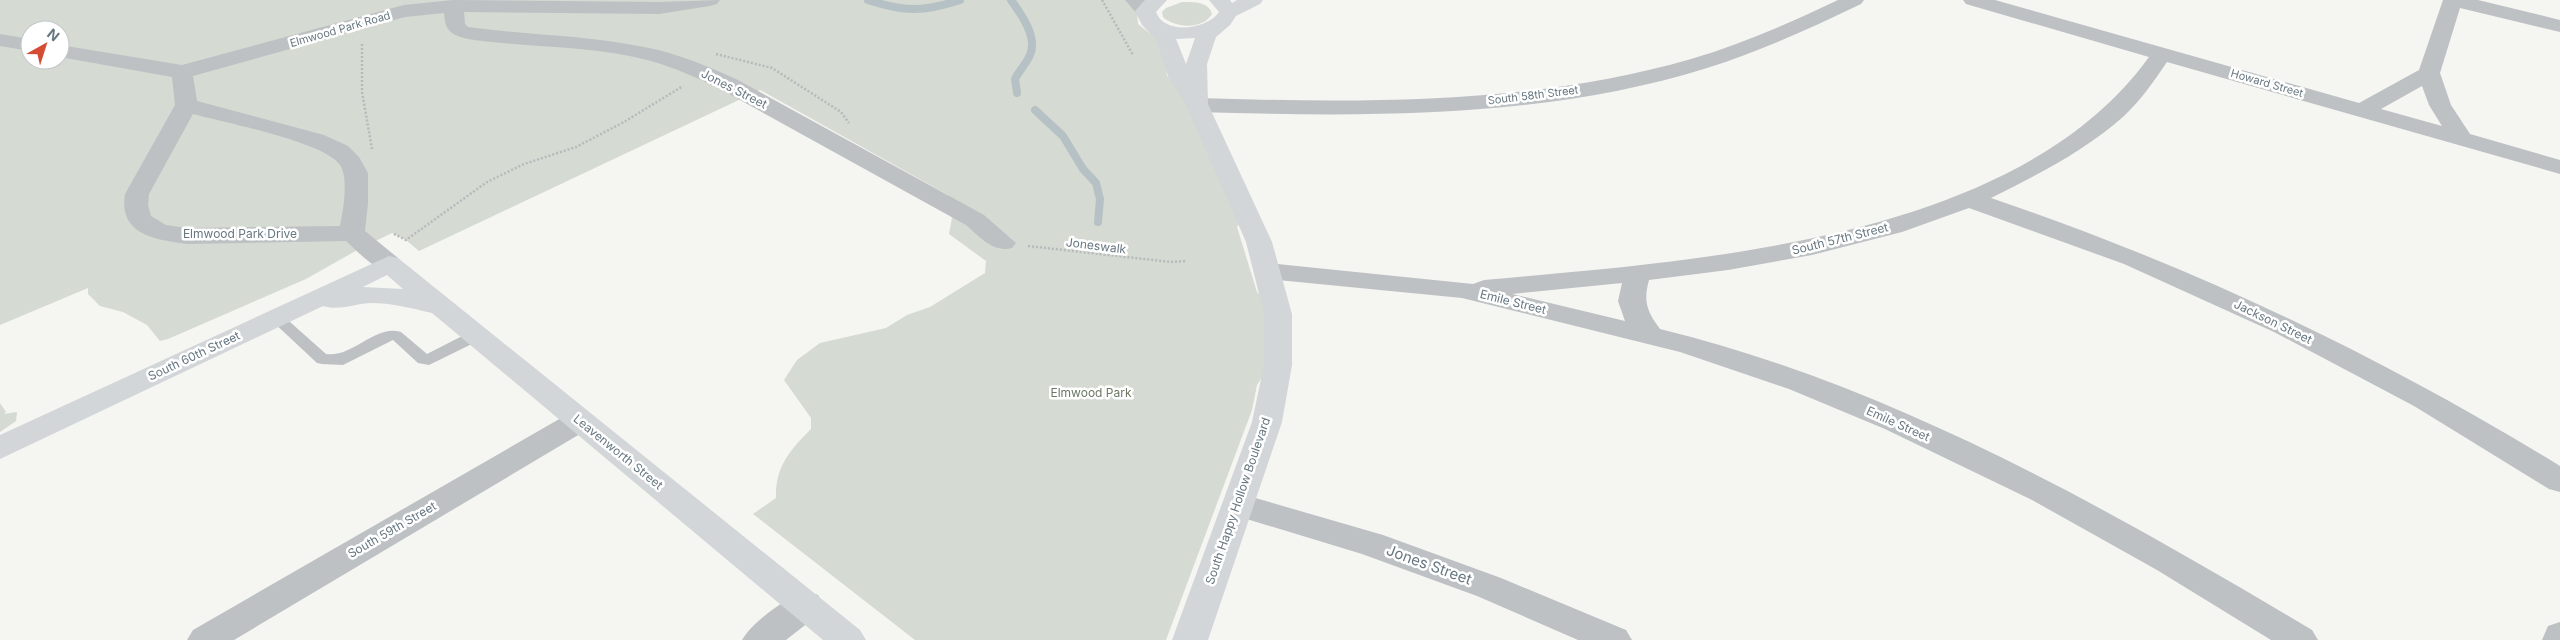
<svg xmlns="http://www.w3.org/2000/svg" width="2560" height="640" font-family="Inter,sans-serif">
	<style>
		.green { fill: #d5dad2; fill-rule: evenodd }
		.lines { fill: none; stroke-linecap: round; stroke-linejoin: round }
		.stream { stroke: #b5c1c4; stroke-width: 8 }
		.path { stroke: #b7babc; stroke-width: 2.5; stroke-dasharray: 2 2; stroke-linecap: butt }
		.lane { fill: #bdc1c4; fill-rule: evenodd }
		.street { fill: #bdc1c4; fill-rule: evenodd }
		.secondary { fill: #d2d6d9; fill-rule: evenodd }
		.primary { fill: #d2d6d9; fill-rule: evenodd }
		.labels { text-anchor: middle; stroke-width: 5; stroke-linejoin: round; paint-order: stroke }
		.far-street-label { font-size: 11px; fill: #677781; stroke: #fff }
		.street-label { font-size: 12px; fill: #677781; stroke: #fff }
		.park-label { font-size: 12px; fill: #6b7865; stroke: #fff }
		.near-street-label { font-size: 15px; fill: #677781; stroke: #fff }
	</style>
	<rect width="100%" height="100%" fill="#f5f5f2"/>
	<g class="green">
		<path d="M 0,0 L 1144,0 L 1137,12 L 1138,24 L 1158,40 L 1165,57 L 1167,76 L 1172,79 L 1183,95 L 1243,215 L 1237,227 L 1257,292 L 1261,296 L 1273,360 L 1257,385 L 1252,410 L 1166,640 L 915,640 L 753,514 L 776,498 C 775,467 790,450 811,429 L 811,418 L 784,380 L 797,360 L 820,343 L 886,328 L 907,315 L 930,307 L 985,273 L 986,261 L 949,234 L 955,202 L 948,195 L 760,90 L 419,251 L 406,240 L 392,233 L 359,249 L 306,279 L 168,339 L 160,341 L 147,325 L 123,312 L 100,306 L 88,294 L 88,288 L 0,325 ZM 30,30 L 60,30 L 60,60 L 30,60 Z"/>
		<path d="M 1182,2 C 1192,2 1209,1 1212,14 C 1203,30 1174,28 1163,17 L 1162,12 L 1166,8 Z"/>
		<polygon points="0,403 6,412 4,414 17,412 16,421 0,432"/>
	</g>
	<g class="lines">
		<g class="stream">
			<path d="M 868,0 C 904,12 924,12 960,0"/>
			<path d="M 1011,0 C 1021,14 1038,37 1030,55 C 1026,64 1019,71 1015,79 L 1017,93"/>
			<polyline points="1035,110 1063,136 1083,169 1096,183 1100,199 1098,222"/>
		</g>
		<g class="path">
			<polyline points="1102,0 1133,55"/>
			<polyline points="362,44 362,92 372,149"/>
			<polyline points="716,54 772,68 841,112 849,123"/>
			<polyline points="394,234 406,240 487,182 524,164 576,147 624,122 683,86"/>
			<polyline points="1028,246 1171,262 1186,261"/>
		</g>
		<path class="lane" d="M 276,312 L 281,314 L 326,354 C 353,358 375,324 401,332 L 427,354 L 470,332 L 480,332 L 483,336 L 480,340 L 429,365 L 418,363 L 393,340 L 343,365 L 322,364 L 317,363 L 271,320 L 269,317 L 271,314 Z"/>
		<g class="street">
			<path d="M 453,0 L 659,2 L 720,0 L 717,4 L 710,6 L 659,14 L 464,12 L 465,24 L 468,27 C 526,35 586,35 644,47 C 677,53 707,66 738,80 L 984,215 L 1016,243 L 1012,248 C 993,253 980,237 966,225 L 722,90 C 699,79 676,68 651,61 C 592,45 528,48 468,39 C 451,35 445,31 444,13 L 405,17 L 193,76 L 197,101 L 324,135 L 348,146 L 359,157 L 368,173 L 368,203 L 365,231 L 398,258 L 402,264 L 398,270 C 377,275 361,254 346,241 L 187,244 C 156,240 118,235 125,194 L 175,105 L 172,77 L 60,57 L 60,45 L 182,65 L 404,5 ZM 193,114 C 222,122 325,142 340,165 C 349,178 343,211 340,226 L 187,228 L 166,225 L 151,216 L 148,205 L 149,194 Z"/>
			<polygon points="1125,0 1146,0 1155,11 1152,15 1138,15"/>
			<path d="M 1838,0 L 1864,0 L 1861,4 C 1811,28 1761,51 1707,68 C 1544,119 1367,117 1197,112 L 1189,110 L 1186,105 L 1189,100 L 1197,98 C 1362,103 1531,105 1691,59 C 1742,44 1790,23 1838,0 Z"/>
			<path d="M 1963,0 L 1995,0 L 2359,103 L 2419,70 L 2443,0 L 2478,0 L 2560,20 L 2560,32 L 2460,8 L 2440,73 L 2451,105 L 2470,134 L 2560,160 L 2560,174 L 2167,62 C 2154,81 2141,100 2124,116 C 2085,151 2037,175 1991,198 C 2192,266 2379,355 2560,466 L 2560,492 L 2549,489 L 2414,406 L 2274,332 L 2124,264 L 1969,208 L 1902,232 L 1812,255 L 1728,270 L 1649,280 C 1643,301 1647,312 1660,329 C 1891,385 2109,509 2312,630 L 2318,640 L 2271,640 L 2157,570 L 2032,500 L 1885,429 L 1789,389 L 1680,352 L 1462,298 L 1268,279 L 1259,277 L 1255,271 L 1259,265 L 1268,263 L 1473,284 L 1484,280 C 1693,261 2016,242 2149,57 L 1966,4 ZM 2422,86 L 2429,105 L 2442,126 L 2381,109 ZM 1622,283 L 1618,301 L 1625,321 L 1512,294 Z"/>
			<polygon points="0,34 30,39 30,51 0,46"/>
			<polygon points="579,411 590,414 594,421 590,428 234,640 187,640 193,630 568,414"/>
			<polygon points="1238,493 1383,535 1501,578 1626,630 1632,640 1578,640 1477,596 1362,554 1227,513 1222,505 1227,497"/>
			<path d="M 806,591 L 818,595 L 823,605 L 818,615 L 786,640 L 742,640 C 752,622 786,598 806,591 Z"/>
			<polygon points="2560,622 2560,640 2542,640 2548,626"/>
		</g>
		<path class="secondary" d="M 1145,0 L 1167,0 L 1156,12 C 1164,35 1207,30 1219,12 L 1209,0 L 1230,0 L 1232,3 L 1237,0 L 1263,0 L 1260,4 L 1236,16 L 1230,25 L 1216,37 L 1207,64 L 1208,104 L 1272,242 L 1292,314 L 1292,365 L 1282,422 L 1208,640 L 1172,640 L 1252,422 L 1264,365 L 1264,314 L 1246,242 L 1186,105 L 1168,76 L 1157,41 L 1142,25 L 1135,11 ZM 1195,38 L 1186,64 L 1176,39 Z"/>
		<path class="primary" d="M 389,256 L 398,258 L 860,630 L 866,640 L 823,640 L 432,313 C 411,308 391,303 370,303 C 354,304 338,311 323,306 L 0,459 L 0,435 ZM 387,275 L 403,289 L 363,287 Z"/>
	</g>
	<g class="labels">
		<g class="far-street-label">
			<text transform="translate(340 29) rotate(-16)" y="4">Elmwood Park Road</text>
			<text transform="translate(2267 83) rotate(16)" y="4">Howard Street</text>
			<text transform="translate(1533 95) rotate(-7)" y="4">South 58th Street</text>
		</g>
		<g class="street-label">
			<text transform="translate(734 89) rotate(27)" y="4">Jones Street</text>
			<text x="240" y="238">Elmwood Park Drive</text>
			<text transform="translate(1840 239) rotate(-14)" y="4">South 57th Street</text>
			<text transform="translate(1096 246) rotate(7)" y="4">Joneswalk</text>
			<text transform="translate(1513 302) rotate(14)" y="4">Emile Street</text>
			<text transform="translate(2273 322) rotate(26)" y="4">Jackson Street</text>
			<text transform="translate(194 356) rotate(-25)" y="4">South 60th Street</text>
			<text transform="translate(1898 424) rotate(24)" y="4">Emile Street</text>
			<text transform="translate(618 452) rotate(39)" y="4">Leavenworth Street</text>
			<text transform="translate(1238 501) rotate(-71)" y="4">South Happy Hollow Boulevard</text>
			<text transform="translate(392 530) rotate(-30)" y="4">South 59th Street</text>
		</g>
		<g class="park-label">
			<text x="1091" y="397">Elmwood Park</text>
		</g>
		<g class="near-street-label">
			<text transform="translate(1429 565) rotate(20)" y="5">Jones Street</text>
		</g>
	</g>
	<g transform="translate(45 45) rotate(39)"><circle r="24" fill="#ffffff" stroke="#c2c9cd"/>
	<path d="M0-4L9 19L0 12L-9 19Z" fill="#d44c34"/>
	<text y="-8" font-size="14" font-weight="bold" text-anchor="middle" fill="#677781">N</text>
	</g>
</svg>
